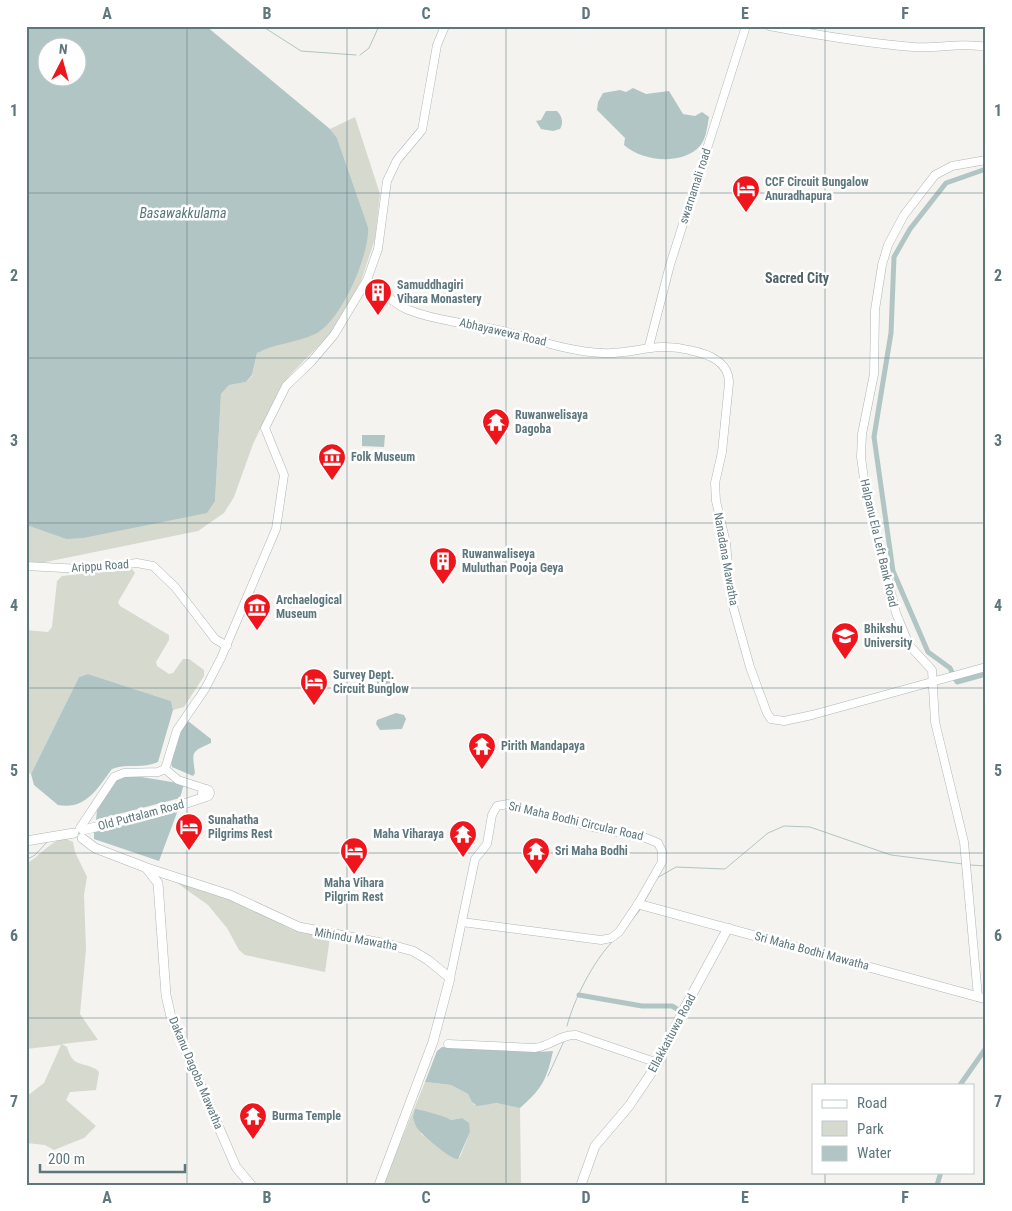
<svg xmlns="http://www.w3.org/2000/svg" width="1012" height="1211" font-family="'Roboto Condensed',sans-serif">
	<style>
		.green { fill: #d5d9ce; fill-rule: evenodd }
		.water { fill: #b1c5c5; fill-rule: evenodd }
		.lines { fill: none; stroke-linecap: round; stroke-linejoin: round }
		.stream { stroke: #b1c5c5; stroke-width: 1 }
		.canal { stroke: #b1c5c5; stroke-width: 5 }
		.secondary-casing { stroke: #aeb7b9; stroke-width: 9 }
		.primary-casing { stroke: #afb7b9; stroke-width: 10 }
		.secondary { stroke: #fff; stroke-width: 8 }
		.primary { stroke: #fff; stroke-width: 9 }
		.grid { fill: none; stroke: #5d777c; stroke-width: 1; stroke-opacity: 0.55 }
		.labels { text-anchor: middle; stroke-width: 5; stroke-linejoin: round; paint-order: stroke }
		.poi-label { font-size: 12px; font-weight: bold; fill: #5d777c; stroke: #fff; text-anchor: start }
		.street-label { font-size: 12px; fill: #5d777c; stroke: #fff }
		.water-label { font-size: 14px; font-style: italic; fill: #587979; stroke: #fff }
		.neighbourhood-label { font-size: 14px; font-weight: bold; fill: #4f6367; stroke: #fff }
		.neatline { fill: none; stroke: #5d777c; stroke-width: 2 }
		.grid-label { font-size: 16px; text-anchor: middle; font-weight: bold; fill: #5d777c }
	</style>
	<rect width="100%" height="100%" fill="#f4f3ef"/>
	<g class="green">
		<polygon points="355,117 380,194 375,239 361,281 332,332 290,375 280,388 253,444 234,497 224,513 198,531 26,566 26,525 66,539 215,501 221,394 229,385 246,382 252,376 257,353 265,348 368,227 337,138 330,129"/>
		<polygon points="132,569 135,573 118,602 120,606 169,635 169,640 156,662 157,666 169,674 173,673 183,659 189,659 204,670 204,676 184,707 173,710 171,701 88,674 79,677 31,774 26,771 26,630 48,632 52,627 57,581 62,576"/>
		<path d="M 64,838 L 73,842 L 75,852 L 87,877 L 84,895 L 86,949 L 80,1014 L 98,1040 L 62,1044 L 67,1047 C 73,1067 79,1061 96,1069 L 99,1072 L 96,1090 L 70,1092 L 66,1100 L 96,1126 L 84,1138 L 54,1150 L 45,1145 L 26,1143 L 26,1097 L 44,1083 L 61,1045 L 26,1049 L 26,864 C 40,856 49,842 64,838 Z"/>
		<polygon points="166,875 224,896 293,930 330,937 325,972 245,955 239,950 227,928 208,905"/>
		<path d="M 425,1082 L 451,1085 L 468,1094 L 474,1105 L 500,1103 L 520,1108 L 521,1185 L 383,1185 ZM 418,1109 L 451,1120 L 462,1118 L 470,1132 L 460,1157 C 442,1154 436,1144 421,1134 Z"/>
	</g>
	<g class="water">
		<path d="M 26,26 L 206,26 L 330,129 L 337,138 L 368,227 C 370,254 341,322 315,334 C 297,343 275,343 257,353 L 252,375 L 246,382 L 229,385 L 221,394 L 215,501 L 207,513 L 83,538 L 66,539 L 26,525 ZM 48,48 L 78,48 L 78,78 L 48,78 Z"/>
		<path d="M 633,88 L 646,94 L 669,91 L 683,114 L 695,116 L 702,112 L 709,117 C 707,128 706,142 697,149 C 678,165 642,161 624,145 L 625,138 L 597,110 L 598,102 L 603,93 L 620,90 L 626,92 Z"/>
		<path d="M 546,111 L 557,111 C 562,116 564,123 560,129 L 553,131 L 541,129 L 536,121 L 541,120 Z"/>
		<polygon points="362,435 385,435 384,447 362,446"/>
		<path d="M 88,674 L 171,701 L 173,710 L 158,762 C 143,769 127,763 112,769 C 97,789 86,810 58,805 L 34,785 L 31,774 L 79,677 Z"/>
		<polygon points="378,674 391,676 389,691 376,690"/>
		<polygon points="396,713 404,715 406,719 402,729 380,730 376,724 377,720"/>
		<path d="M 188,721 L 211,739 L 211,743 C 191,752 192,751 195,773 L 193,776 L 172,767 L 171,762 L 183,723 Z"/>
		<polygon points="123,774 184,784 180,798 96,820 97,810 115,777"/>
		<polygon points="178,810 159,861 94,839 94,831"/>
		<path d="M 442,1047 L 538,1052 L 553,1051 C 547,1079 542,1089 520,1108 L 497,1103 L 477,1106 L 472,1102 L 468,1094 L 451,1085 L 425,1082 L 437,1051 Z"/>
		<path d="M 415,1109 C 420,1109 447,1117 451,1120 L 462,1118 L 469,1123 L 470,1132 L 458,1159 C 451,1160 422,1135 417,1128 C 415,1125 414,1121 413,1117 Z"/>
	</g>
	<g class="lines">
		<g class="stream">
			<polyline points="262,26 301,51 356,55"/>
			<polyline points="360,55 369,48 379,26"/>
			<polyline points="26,860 35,855 48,841"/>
			<polyline points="970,865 986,866"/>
			<polyline points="657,878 676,867 725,869 768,833 784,826 810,827 891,855 963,864"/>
			<polyline points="644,902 651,890"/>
			<polyline points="630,922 640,910"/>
			<path d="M 567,1026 C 574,999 593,962 612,942"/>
			<polyline points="548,1076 564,1041"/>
		</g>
		<g class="canal">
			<polyline points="986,169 946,183 910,229 894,257 891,333 874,437 893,571 928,652 950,668 957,682 986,674"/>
			<polyline points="579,995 642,1006 672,1006 677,1009"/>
			<polyline points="960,1085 986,1048"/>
			<polyline points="937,1185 941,1172"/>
		</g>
		<g class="secondary-casing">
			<g id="secondary">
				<path d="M 769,26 C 817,35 865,43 913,47 C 938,49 961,42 986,47"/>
				<path d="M 367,280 C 380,289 391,302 406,309 C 436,321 471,324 503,331 C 535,339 569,352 603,353 C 634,355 654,341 689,350 C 708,354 729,361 729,383 L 722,452 L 715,483 L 716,501 L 726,543 L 731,599 L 750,667 L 767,713 L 771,719 L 784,721 L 812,715 L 986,667"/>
				<polyline points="649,346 670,265 746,26"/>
				<polyline points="26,566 81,569 137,563 153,566 175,587 215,639 227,646"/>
				<polyline points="165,769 178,780 206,789"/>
				<polyline points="80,828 114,777 124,773 158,772 165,769 177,730 205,689 221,658 276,529 284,475 265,428 286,386 311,362 334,335 367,280 378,249 387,181 397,160 422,130 437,45 445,26"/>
				<polyline points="450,978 475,859 487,844 492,815 497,806 508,804 588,826 646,838 658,843 662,851 662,862 638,904 619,932 611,938 601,940 462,922"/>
				<polyline points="978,997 964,842 935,722 932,670 909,645 896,613 865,486 861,457 862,434 874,374 875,310 882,265 888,245 904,215 935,175 952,166 986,160"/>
				<path d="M 448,1044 L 535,1048 C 551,1046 561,1034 576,1035 L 658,1063"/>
			</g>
		</g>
		<g class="primary-casing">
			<g id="primary">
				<circle cx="206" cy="793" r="3.5"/>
				<polyline points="83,830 160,812 205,797"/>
				<polyline points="82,838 95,848 147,868 230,895 299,927 391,945 413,951 428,960 450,978 433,1042 379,1185"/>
				<polyline points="26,841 74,833"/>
				<polyline points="147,869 158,883 166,995 171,1017 236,1167 251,1185"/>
				<polyline points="638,904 986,999"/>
				<polyline points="581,1185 595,1146 629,1106 658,1063 683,1011 728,928"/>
			</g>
		</g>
		<use href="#secondary" class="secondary"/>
		<use href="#primary" class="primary"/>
	</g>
	<path class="grid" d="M 187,26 L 187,1185M 347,26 L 347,1185M 506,26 L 506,1185M 666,26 L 666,1185M 825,26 L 825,1085M 26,193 L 986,193M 26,358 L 986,358M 26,523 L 986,523M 26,688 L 986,688M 26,853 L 986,853M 26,1018 L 986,1018M 825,1172 L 825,1185"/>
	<defs>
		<g id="hotel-pin" transform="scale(1.4375)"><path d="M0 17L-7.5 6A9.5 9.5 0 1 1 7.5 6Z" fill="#ee151d" stroke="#fff"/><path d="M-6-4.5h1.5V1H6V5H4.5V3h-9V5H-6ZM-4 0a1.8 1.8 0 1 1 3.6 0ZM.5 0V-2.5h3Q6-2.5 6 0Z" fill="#fff"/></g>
		<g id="building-pin" transform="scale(1.4375)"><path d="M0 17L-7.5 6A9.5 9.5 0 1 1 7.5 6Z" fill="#ee151d" stroke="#fff"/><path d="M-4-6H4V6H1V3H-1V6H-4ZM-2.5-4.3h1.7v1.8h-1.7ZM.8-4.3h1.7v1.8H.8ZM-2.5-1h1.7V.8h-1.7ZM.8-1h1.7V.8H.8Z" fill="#fff"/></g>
		<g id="temple-pin" transform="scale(1.4375)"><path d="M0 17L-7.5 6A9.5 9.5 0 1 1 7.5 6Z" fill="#ee151d" stroke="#fff"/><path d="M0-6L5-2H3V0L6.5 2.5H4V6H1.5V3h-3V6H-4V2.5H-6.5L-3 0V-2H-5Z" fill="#fff"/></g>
		<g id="museum-pin" transform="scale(1.4375)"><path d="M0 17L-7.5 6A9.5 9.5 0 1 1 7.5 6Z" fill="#ee151d" stroke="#fff"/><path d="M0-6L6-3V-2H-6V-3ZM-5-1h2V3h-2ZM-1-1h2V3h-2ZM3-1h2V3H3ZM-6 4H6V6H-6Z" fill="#fff"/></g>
		<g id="university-pin" transform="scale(1.4375)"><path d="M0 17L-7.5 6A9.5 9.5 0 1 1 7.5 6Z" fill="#ee151d" stroke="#fff"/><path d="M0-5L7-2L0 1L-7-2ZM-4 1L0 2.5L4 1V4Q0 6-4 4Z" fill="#fff"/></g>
	</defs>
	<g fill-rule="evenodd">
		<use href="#hotel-pin" x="746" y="189"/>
		<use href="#building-pin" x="378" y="292"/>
		<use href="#temple-pin" x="496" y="422"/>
		<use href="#museum-pin" x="332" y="457"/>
		<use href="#building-pin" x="443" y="561"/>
		<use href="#museum-pin" x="257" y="607"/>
		<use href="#university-pin" x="845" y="636"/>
		<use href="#hotel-pin" x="314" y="682"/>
		<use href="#temple-pin" x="482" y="746"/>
		<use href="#hotel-pin" x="189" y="827"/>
		<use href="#temple-pin" x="463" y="834"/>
		<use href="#hotel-pin" x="354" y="851"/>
		<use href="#temple-pin" x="536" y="851"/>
		<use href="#temple-pin" x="253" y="1116"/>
	</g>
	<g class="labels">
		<g class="poi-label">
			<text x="765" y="186">CCF Circuit Bungalow<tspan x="765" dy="14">Anuradhapura</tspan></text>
			<text x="397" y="289">Samuddhagiri<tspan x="397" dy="14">Vihara Monastery</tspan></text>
			<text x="515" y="419">Ruwanwelisaya<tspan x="515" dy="14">Dagoba</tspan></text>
			<text x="351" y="461">Folk Museum</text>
			<text x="462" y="558">Ruwanwaliseya<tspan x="462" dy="14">Muluthan Pooja Geya</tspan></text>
			<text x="276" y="604">Archaelogical<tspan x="276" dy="14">Museum</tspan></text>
			<text x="864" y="633">Bhikshu<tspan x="864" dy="14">University</tspan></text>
			<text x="333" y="679">Survey Dept.<tspan x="333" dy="14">Circuit Bunglow</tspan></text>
			<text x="501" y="750">Pirith Mandapaya</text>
			<text x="208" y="824">Sunahatha<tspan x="208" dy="14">Pilgrims Rest</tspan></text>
			<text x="444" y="838" text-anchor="end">Maha Viharaya</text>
			<text x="555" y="855">Sri Maha Bodhi</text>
			<text x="354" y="887" text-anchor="middle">Maha Vihara<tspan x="354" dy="14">Pilgrim Rest</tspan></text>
			<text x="272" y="1120">Burma Temple</text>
		</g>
		<g class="street-label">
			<text transform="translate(695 186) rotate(-72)" y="4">swarnamali road</text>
			<text transform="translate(503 332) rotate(13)" y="4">Abhayawewa Road</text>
			<text transform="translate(879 543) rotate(77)" y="4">Halpanu Ela Left Bank Road</text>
			<text transform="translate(726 559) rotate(80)" y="4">Nanadana Mawatha</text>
			<text transform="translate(100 566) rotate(-4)" y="4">Arippu Road</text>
			<text transform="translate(141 815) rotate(-15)" y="4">Old Puttalam Road</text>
			<text transform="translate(576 821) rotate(13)" y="4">Sri Maha Bodhi Circular Road</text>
			<text transform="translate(356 939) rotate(10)" y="4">Mihindu Mawatha</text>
			<text transform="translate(812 951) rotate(15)" y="4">Sri Maha Bodhi Mawatha</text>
			<text transform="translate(672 1033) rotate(-62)" y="4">Ellakkattuwa Road</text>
			<text transform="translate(196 1073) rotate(67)" y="4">Dakanu Dagoba Mawatha</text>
		</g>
		<g class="water-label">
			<text x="183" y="218">Basawakkulama</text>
		</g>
		<g class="neighbourhood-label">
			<text x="797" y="283">Sacred City</text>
		</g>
	</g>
	<rect width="1012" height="1211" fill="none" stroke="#ffffff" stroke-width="55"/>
	<rect x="812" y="1084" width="162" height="90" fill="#ffffff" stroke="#bec9cb"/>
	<rect x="822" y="1100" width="25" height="8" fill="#ffffff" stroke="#bec9cb"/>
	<text x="857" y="1108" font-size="15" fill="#5d777c">Road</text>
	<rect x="822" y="1121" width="25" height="15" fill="#d5d9ce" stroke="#bec9cb"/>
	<text x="857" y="1134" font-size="15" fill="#5d777c">Park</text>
	<rect x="822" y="1146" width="25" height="15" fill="#b1c5c5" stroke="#bec9cb"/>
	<text x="857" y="1158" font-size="15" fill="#5d777c">Water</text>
	<g transform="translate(62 62) rotate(6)"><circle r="24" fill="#ffffff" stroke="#bec9cb"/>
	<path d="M0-4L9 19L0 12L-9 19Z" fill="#ee151d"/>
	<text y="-8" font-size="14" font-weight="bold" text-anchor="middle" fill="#5d777c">N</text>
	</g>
	<path d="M40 1164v8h145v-8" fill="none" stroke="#5d777c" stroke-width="2.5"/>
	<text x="48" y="1164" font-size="15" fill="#5d777c" stroke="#ffffff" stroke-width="4" paint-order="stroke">200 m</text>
	<rect x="28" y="28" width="956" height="1156" class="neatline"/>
	<g class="grid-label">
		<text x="107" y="19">A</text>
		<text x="267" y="19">B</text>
		<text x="426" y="19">C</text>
		<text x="586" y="19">D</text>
		<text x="745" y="19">E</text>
		<text x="905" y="19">F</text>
		<text x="14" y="116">1</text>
		<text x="998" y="116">1</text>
		<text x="14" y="281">2</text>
		<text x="998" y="281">2</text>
		<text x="14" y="446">3</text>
		<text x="998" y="446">3</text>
		<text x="14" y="611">4</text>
		<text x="998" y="611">4</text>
		<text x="14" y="776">5</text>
		<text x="998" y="776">5</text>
		<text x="14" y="941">6</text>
		<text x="998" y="941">6</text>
		<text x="14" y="1107">7</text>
		<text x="998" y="1107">7</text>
		<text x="107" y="1203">A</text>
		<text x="267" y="1203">B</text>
		<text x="426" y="1203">C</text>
		<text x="586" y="1203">D</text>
		<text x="745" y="1203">E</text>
		<text x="905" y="1203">F</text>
	</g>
</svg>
